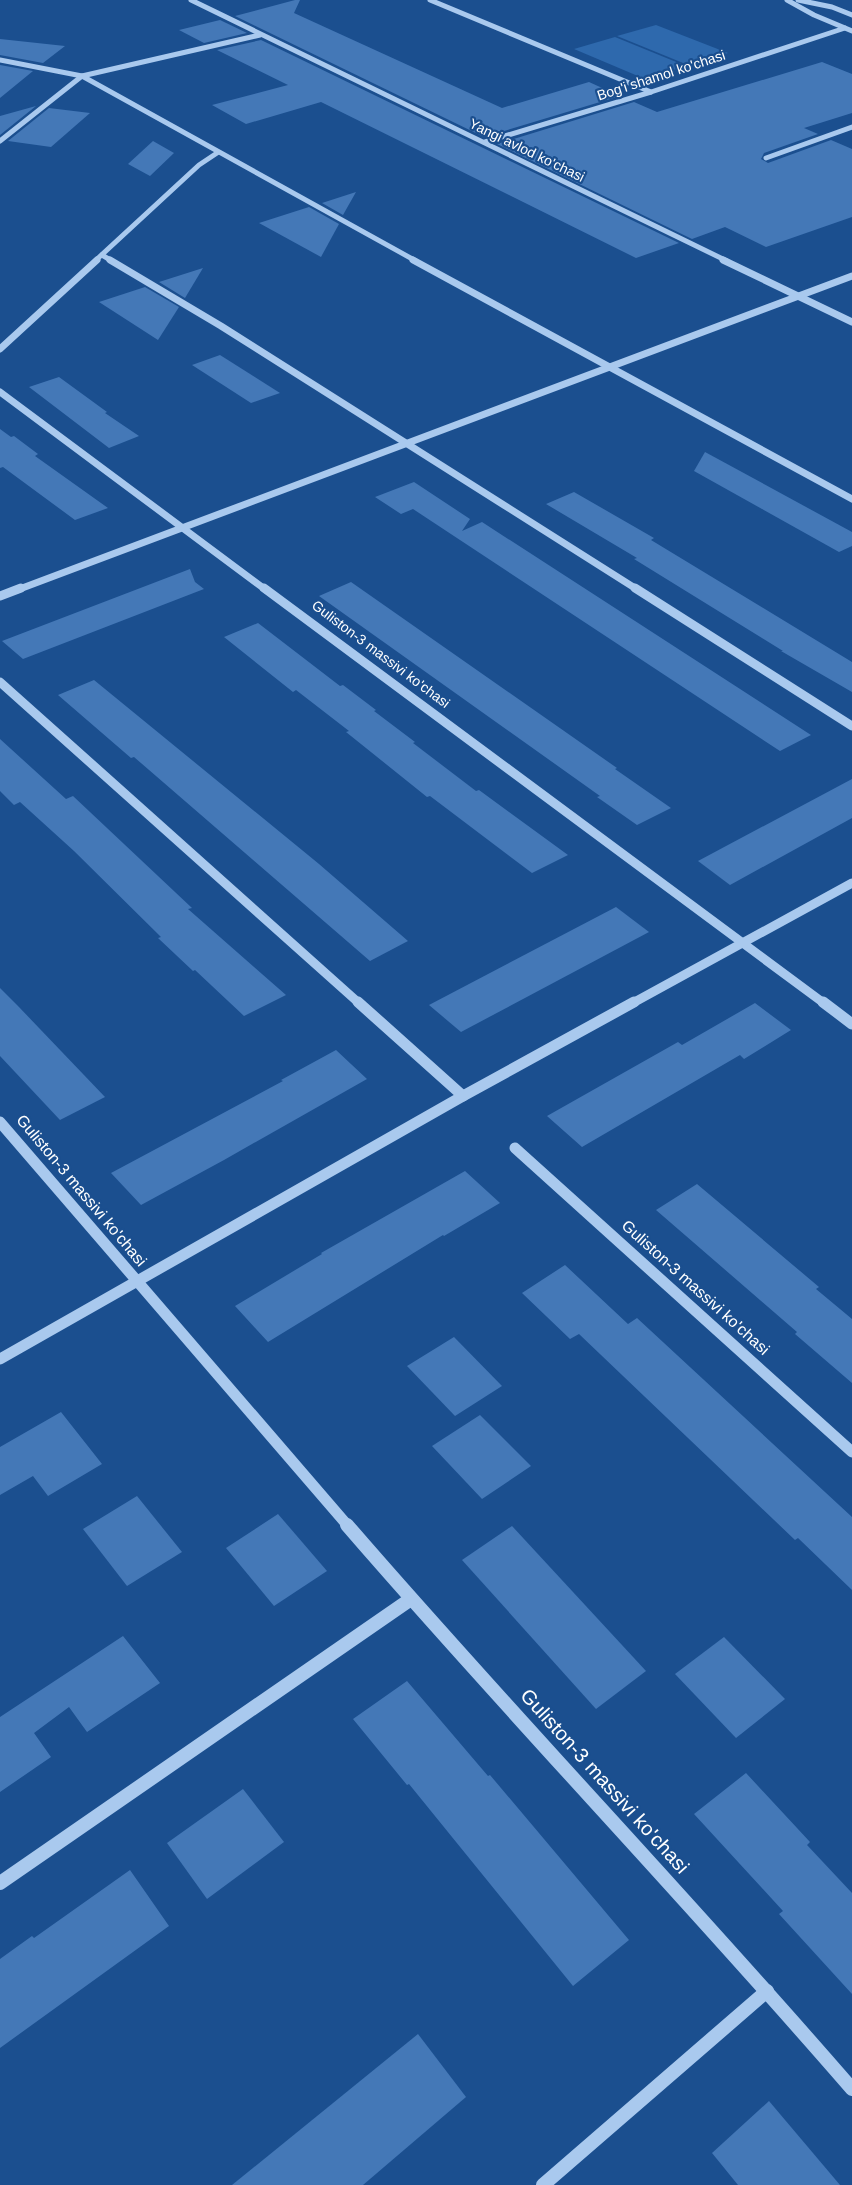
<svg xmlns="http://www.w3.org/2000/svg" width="852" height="2185" font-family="Arial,sans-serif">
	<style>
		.green { fill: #2e69ad }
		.building { fill: #4478b7 }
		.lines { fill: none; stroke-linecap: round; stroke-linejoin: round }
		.minor-far4 { stroke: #a9c9ee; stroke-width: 5 }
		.minor-far3 { stroke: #a9c9ee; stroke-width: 7 }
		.minor-far2 { stroke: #a9c9ee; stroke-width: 9 }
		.minor-far1 { stroke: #a9c9ee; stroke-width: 11 }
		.minor { stroke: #a9c9ee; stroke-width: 14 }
		.labels { text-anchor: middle; stroke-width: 4.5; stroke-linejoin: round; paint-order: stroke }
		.far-street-label { font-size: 14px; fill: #fff; stroke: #1b4f8f }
		.street-label { font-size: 16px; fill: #fff; stroke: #1b4f8f }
		.near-street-label { font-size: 20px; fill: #fff; stroke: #1b4f8f }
	</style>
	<rect width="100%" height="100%" fill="#1b4f8f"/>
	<g class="green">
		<polygon points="656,25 728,53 688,65 617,36"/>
		<polygon points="615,37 686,66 645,79 574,49"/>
	</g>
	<g class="building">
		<polygon points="295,0 300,0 294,13 502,108 589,82 620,96 484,137 235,16"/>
		<polygon points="220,20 247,33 204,43 179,30"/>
		<polygon points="0,39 65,46 43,63 0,55"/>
		<polygon points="261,40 679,243 636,258 321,102 246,124 212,105 288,85 217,50"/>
		<polygon points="822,62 852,74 852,113 804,128 818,134 764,153 761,159 768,163 831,140 852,149 852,217 766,247 725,227 692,239 497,144 634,102 657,112"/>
		<polygon points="0,65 33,71 0,98"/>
		<polygon points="36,106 0,135 0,116"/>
		<polygon points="49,108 90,113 51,147 8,141"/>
		<polygon points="153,141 174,153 150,176 128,164"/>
		<polygon points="356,192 343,215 322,203"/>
		<polygon points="309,207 339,224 321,257 259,223"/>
		<polygon points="203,268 185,298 159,282"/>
		<polygon points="145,287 179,307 158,340 99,302"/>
		<polygon points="220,355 280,393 251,403 192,365"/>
		<polygon points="59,377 107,412 105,413 139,436 109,448 29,387"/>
		<polygon points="0,429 11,437 14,436 38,454 35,456 108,508 75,520 3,467 0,468"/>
		<polygon points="705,452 852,532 852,546 839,552 694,471"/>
		<polygon points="414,482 470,519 462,531 482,522 811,735 780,751 413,509 401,514 375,497"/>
		<polygon points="574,492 654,538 651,540 852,662 852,692 781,651 783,651 634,559 637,558 546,504"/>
		<polygon points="190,569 195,582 204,589 23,659 2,641"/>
		<polygon points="351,582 617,768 615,769 671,808 637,825 597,797 600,796 319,596"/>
		<polygon points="258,623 340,686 343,685 376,710 374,711 415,742 413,743 476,791 479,790 568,855 532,873 430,796 427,797 346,732 349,731 296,690 293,692 224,637"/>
		<polygon points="94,680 319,864 408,941 370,961 134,757 131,758 58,695"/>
		<polygon points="0,739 66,799 73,796 192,908 188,909 286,995 244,1016 195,970 193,971 158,938 161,937 74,851 20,802 14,805 0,791"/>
		<polygon points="852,779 852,818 730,885 698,861"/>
		<polygon points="616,907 649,932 461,1032 429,1005"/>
		<polygon points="0,988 18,1006 105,1097 60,1120 0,1056"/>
		<polygon points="755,1003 791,1030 744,1059 740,1055 582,1147 547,1116 678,1042 682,1045"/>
		<polygon points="336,1050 367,1079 224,1160 141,1205 111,1173 283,1081 281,1080"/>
		<polygon points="465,1171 500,1203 444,1236 443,1235 268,1342 235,1306 322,1254 321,1253"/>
		<polygon points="697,1184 819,1287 816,1289 852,1319 852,1383 795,1334 797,1332 656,1210"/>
		<polygon points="565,1265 628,1324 637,1318 852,1517 852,1590 798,1538 795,1540 579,1334 570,1339 522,1293"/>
		<polygon points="454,1337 502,1386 455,1416 407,1366"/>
		<polygon points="61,1412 102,1464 48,1496 33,1476 0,1495 0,1447"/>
		<polygon points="480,1415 531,1466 482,1499 432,1446"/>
		<polygon points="137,1496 182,1552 127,1586 83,1529"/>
		<polygon points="278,1514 327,1571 274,1606 226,1548"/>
		<polygon points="512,1526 646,1671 596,1709 462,1560"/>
		<polygon points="123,1636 160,1683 87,1732 69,1707 34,1733 51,1757 0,1792 0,1717"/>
		<polygon points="724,1637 785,1699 736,1738 675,1674"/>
		<polygon points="407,1681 488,1776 490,1775 629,1940 573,1986 409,1784 407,1785 353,1719"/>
		<polygon points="746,1773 810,1842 807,1845 852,1893 852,1994 779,1914 783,1911 694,1814"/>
		<polygon points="243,1789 284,1842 207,1899 167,1843"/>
		<polygon points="130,1870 169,1926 0,2048 0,1959 32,1936 34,1938"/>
		<polygon points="418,2034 466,2097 363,2185 232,2185"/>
		<polygon points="769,2101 840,2185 738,2185 712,2153"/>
	</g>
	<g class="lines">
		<g class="minor-far4">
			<polyline points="191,0 727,261"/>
			<polyline points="430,0 651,92"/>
			<polyline points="787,0 814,15 852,31"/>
			<polyline points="798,0 832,7 852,15"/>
			<polyline points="0,60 82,76 416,261"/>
			<polyline points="0,141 82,76 260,35"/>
			<polyline points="485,142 651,92 845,28"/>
			<polyline points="766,158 852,127"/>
			<polyline points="102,255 112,261"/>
			<polyline points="95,261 199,165 217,153"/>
		</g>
		<g class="minor-far3">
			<polyline points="110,260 221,326 638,590"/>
			<polyline points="413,260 852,499"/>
			<polyline points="723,260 852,322"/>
			<polyline points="0,349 97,260"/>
			<polyline points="0,392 266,590"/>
			<polyline points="17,590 852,276"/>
		</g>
		<g class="minor-far2">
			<polyline points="264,588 825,1004"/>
			<polyline points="635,588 852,726"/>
			<polyline points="0,596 21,588"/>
			<polyline points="0,682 360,1004"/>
			<polyline points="631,1004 852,883"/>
		</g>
		<g class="minor-far1">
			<polyline points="358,1002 463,1096"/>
			<polyline points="823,1002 852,1024"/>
			<polyline points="0,1122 349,1527"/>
			<polyline points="515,1148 852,1452"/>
			<polyline points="0,1359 463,1096 634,1002"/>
		</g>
		<g class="minor">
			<path d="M 347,1525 C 512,1716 687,1898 852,2089"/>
			<polyline points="0,1883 411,1599"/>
			<polyline points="543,2185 767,1991"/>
		</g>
	</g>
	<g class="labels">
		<g class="far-street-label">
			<text transform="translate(661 75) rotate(-18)" y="5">Bog'i shamol ko'chasi</text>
			<text transform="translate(527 150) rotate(26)" y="5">Yangi avlod ko'chasi</text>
			<text transform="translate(381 654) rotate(37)" y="5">Guliston-3 massivi ko'chasi</text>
		</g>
		<g class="street-label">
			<text transform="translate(82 1190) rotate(50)" y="6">Guliston-3 massivi ko'chasi</text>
			<text transform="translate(696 1287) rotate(42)" y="6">Guliston-3 massivi ko'chasi</text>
		</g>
		<g class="near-street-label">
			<text transform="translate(605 1781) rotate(48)" y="7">Guliston-3 massivi ko'chasi</text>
		</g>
	</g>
</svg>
